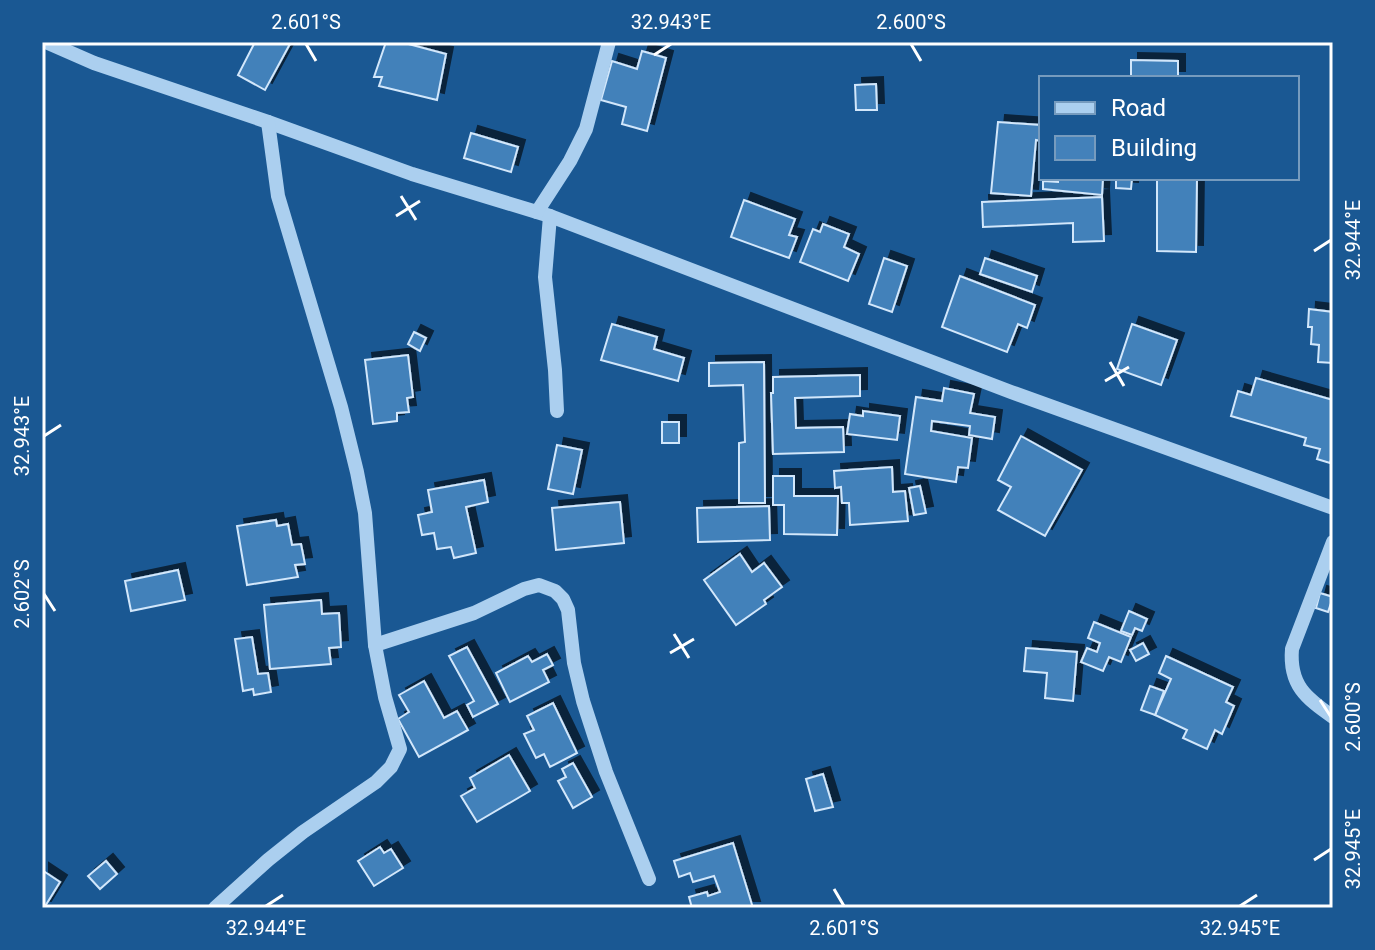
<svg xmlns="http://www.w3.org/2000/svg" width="1375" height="950" font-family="Roboto,sans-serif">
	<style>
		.building { fill: #4381ba; stroke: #d2e7fb; stroke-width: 2; filter: url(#shadow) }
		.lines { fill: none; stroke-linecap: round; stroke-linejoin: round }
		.minor { stroke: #abcfef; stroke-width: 14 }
		.ticks { fill: none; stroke: #fff; stroke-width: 3 }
		.neatline { fill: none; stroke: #fff; stroke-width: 3 }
		.ticks-label { font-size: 20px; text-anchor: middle; fill: #fff }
	</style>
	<defs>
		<filter id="shadow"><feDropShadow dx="7" dy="-7" stdDeviation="0" flood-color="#0009"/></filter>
	</defs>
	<rect width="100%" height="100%" fill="#1a5893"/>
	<g class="building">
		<polygon points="255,42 291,42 265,90 238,75"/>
		<polygon points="386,42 401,42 446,54 437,100 379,86 382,77 374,77"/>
		<polygon points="642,51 666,58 647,131 622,124 626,107 601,100 612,61 637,69"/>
		<polygon points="1131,60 1178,61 1178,78 1131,78"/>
		<polygon points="876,84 877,110 856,110 855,85"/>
		<polygon points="998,122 1041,125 1041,141 1036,140 1031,196 991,193"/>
		<polygon points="471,133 518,147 511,172 464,158"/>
		<polygon points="1058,178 1103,178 1102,195 1043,189 1043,181 1058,182"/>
		<polygon points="1116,178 1132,178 1131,189 1116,188"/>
		<polygon points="1157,178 1197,178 1196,252 1157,251"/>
		<polygon points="1102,197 1104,241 1073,242 1073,223 983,227 982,202"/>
		<polygon points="744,200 795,219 789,235 797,237 789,258 731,237"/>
		<polygon points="823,224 849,234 844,247 859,254 848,281 800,262 813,229 820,232"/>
		<polygon points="884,258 907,266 892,312 869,304"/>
		<polygon points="985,258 1037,276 1032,292 980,274"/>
		<polygon points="960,276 1035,305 1027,328 1018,324 1007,352 942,327"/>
		<polygon points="1309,309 1333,312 1333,363 1318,362 1319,345 1311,344 1312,327 1308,327"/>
		<polygon points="612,324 657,337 654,349 684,358 678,381 601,360"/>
		<polygon points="1132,324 1177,340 1161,385 1117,369"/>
		<polygon points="414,332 426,338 420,351 408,344"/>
		<polygon points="408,355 413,397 407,398 409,412 397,413 397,421 373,424 365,360"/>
		<polygon points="764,362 765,503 739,503 739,443 745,442 743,385 709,386 709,363"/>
		<polygon points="860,375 860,396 795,398 796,428 843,427 844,452 773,454 771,393 773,393 773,377"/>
		<polygon points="1256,378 1333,400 1333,454 1330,463 1317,459 1320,449 1304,445 1306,438 1231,416 1238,391 1251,395"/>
		<polygon points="944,388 974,394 970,413 995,417 992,439 969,435 970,426 932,421 931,431 972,438 968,468 958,467 956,482 905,474 916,397 942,401"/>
		<polygon points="863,411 900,416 897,440 847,434 850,414 863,416"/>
		<rect x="662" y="422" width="17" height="21"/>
		<polygon points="1021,436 1082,470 1045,536 998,510 1011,487 998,480"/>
		<polygon points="557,445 582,450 573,494 548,489"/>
		<polygon points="892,467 893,492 905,491 908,521 850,525 849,503 842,503 841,487 835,488 834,471"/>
		<polygon points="773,476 794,476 794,496 838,496 837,535 784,534 784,505 773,505"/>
		<polygon points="484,480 488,502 466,507 476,553 454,558 451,547 437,549 434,533 422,535 418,515 432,512 428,490"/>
		<polygon points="920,486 926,513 914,515 909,488"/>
		<polygon points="620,502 624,543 556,550 552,508"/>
		<polygon points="769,506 770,540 698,542 697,508"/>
		<polygon points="276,520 277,526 288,524 292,545 301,544 305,564 295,565 298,577 247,585 237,526"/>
		<polygon points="740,554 752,572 764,563 782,587 764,600 766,604 736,625 704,580"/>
		<polygon points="178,570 185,600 131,611 125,581"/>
		<polygon points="1320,593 1333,597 1328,612 1316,608"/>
		<polygon points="321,600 322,614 339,613 341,647 329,648 331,664 270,669 264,605"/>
		<polygon points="1129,611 1147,619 1142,631 1135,628 1132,635 1121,631"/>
		<polygon points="1094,622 1131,637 1121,662 1109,657 1103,671 1081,662 1087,648 1097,652 1100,643 1088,638"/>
		<polygon points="252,637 258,674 268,673 271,692 254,695 253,689 243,691 235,639"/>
		<polygon points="1143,643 1149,654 1136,661 1130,650"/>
		<polygon points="467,647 498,704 473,717 467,705 474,701 449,656"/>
		<polygon points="1026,648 1077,652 1073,701 1045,698 1047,673 1024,671"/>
		<polygon points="547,654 553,665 543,670 549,682 510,702 496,673 528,656 532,662"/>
		<polygon points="1166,656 1233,687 1226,702 1234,706 1222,734 1215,730 1207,749 1183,738 1187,730 1155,715 1171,679 1159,673"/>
		<polygon points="424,681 444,718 457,711 468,730 419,757 398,719 409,712 399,695"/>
		<polygon points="1150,686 1164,691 1155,715 1141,710"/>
		<polygon points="553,703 577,753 550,767 544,754 536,758 524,734 534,730 527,716"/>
		<polygon points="509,755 530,791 477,822 461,796 475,788 470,778"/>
		<polygon points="573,763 592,797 573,808 558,781 566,777 562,769"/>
		<polygon points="823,774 833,807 815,811 806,779"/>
		<polygon points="733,843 753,908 692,908 689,897 707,892 708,896 720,892 714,876 693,882 690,873 679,877 674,861"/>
		<polygon points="380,847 384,853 391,849 403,868 374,886 358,861"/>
		<polygon points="106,861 117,874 100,889 88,876"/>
		<polygon points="42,870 60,882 44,908 42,908"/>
	</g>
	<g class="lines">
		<g class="minor">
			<polyline points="46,42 94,63 268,122 412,174 550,216 1011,392 1333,508"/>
			<polyline points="537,212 570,161 586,129 609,42"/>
			<polyline points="550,216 545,277 555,370 557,411"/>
			<path d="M 1333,542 L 1292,649 C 1289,685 1306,698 1333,717"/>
			<polyline points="375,645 474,613 524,589 539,585 555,591 563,599 568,610 574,663 583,701 606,772 649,879"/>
			<polyline points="215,908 268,860 303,832 376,782 391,767 400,749 385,697 375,645 365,513 357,472 341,407 278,196 268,122"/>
		</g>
	</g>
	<path class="ticks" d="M 306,44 L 316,61M 911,44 L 921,61M 654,55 L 671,44M 401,196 L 416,220M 396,216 L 420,201M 1314,251 L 1331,240M 1110,362 L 1124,386M 1105,381 L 1129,367M 44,436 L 61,425M 44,594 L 55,611M 674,634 L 689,658M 670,653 L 694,639M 1320,700 L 1331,717M 1314,860 L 1331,849M 834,889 L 844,906M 266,906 L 283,895M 1240,906 L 1257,895"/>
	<rect width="1375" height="950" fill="none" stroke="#1a5893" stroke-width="88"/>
	<rect x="1039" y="76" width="260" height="104" fill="#1a5893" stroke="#769bbe" stroke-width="2"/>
	<rect x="1055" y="102" width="40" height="12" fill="#abcfef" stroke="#769bbe" stroke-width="2"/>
	<text x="1111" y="116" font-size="24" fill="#ffffff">Road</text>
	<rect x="1055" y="136" width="40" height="24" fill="#4381ba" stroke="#769bbe" stroke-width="2"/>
	<text x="1111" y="156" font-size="24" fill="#ffffff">Building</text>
	<rect x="44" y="44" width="1287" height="862" class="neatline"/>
	<g class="ticks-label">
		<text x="306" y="29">2.601°S</text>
		<text x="671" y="29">32.943°E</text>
		<text x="911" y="29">2.600°S</text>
		<text transform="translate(1353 240) rotate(-90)" y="7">32.944°E</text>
		<text transform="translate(22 436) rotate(-90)" y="7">32.943°E</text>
		<text transform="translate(22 594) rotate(-90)" y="7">2.602°S</text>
		<text transform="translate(1353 717) rotate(-90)" y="7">2.600°S</text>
		<text transform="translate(1353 849) rotate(-90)" y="7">32.945°E</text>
		<text x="266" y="935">32.944°E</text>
		<text x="844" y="935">2.601°S</text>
		<text x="1240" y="935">32.945°E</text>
	</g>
</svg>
